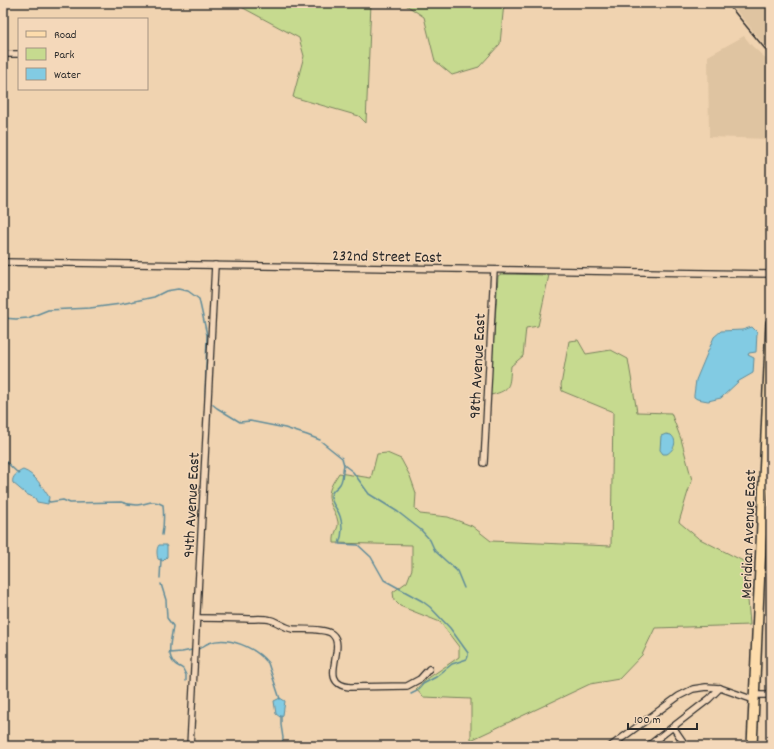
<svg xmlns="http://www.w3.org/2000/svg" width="774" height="749" font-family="Dekko,sans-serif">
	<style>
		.built { fill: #dfc4a1 }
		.green { fill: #c6da8f; stroke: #78825d }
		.water { fill: #82cbe3; stroke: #5f8b99 }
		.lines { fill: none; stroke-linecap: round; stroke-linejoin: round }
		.stream { stroke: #5f8b99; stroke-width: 1.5 }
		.street-casing { stroke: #2b2b2b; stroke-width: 8 }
		.primary-casing { stroke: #2b2b2b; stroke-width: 12 }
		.street { stroke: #f4d8ba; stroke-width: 5.5 }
		.primary { stroke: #fddcac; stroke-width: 9 }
		.rail { stroke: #2b2b2b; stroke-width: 1.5 }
		.labels { text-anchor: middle; stroke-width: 3; stroke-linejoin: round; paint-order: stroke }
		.street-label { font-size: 16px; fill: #2b2b2b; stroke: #f4d8ba }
	</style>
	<rect width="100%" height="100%" fill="#f0d3b0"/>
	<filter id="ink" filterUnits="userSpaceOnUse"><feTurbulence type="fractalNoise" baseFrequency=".025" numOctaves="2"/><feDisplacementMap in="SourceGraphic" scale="8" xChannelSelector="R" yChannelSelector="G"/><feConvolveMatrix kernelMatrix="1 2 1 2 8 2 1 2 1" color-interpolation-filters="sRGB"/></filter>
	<g filter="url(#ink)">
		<g class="built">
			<polygon points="730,3 771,3 771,53"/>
			<polygon points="744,36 752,46 771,63 770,139 709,137 708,56"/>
		</g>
		<g class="green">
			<polygon points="234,3 371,3 366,123 359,116 293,97 304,56 299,38"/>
			<polygon points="403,3 504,3 500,44 479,67 452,75 435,61 424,17"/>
			<path d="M 501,274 L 549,275 L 538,326 L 526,328 L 523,356 L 511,366 C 509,385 512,390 491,395 L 490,393 L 498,276 Z"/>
			<path d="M 578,340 L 586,354 L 611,350 L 628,359 L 637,412 L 671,413 L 681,439 L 692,480 L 687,495 L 679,522 L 698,538 L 745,562 L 750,625 L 655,628 L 642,655 L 619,679 L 590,684 L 471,740 L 471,699 L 423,697 L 416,689 L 427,679 L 459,657 L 459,647 L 440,622 L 400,606 L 394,600 L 393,592 L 407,582 L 412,569 L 412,545 L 334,543 C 333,532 339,529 338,522 C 337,514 332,509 330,502 C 326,491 334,481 339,473 L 371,478 L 377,454 L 387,453 L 401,459 L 410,476 L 416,493 L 415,509 L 420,514 L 448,517 L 472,526 L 491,541 L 611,546 L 613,412 L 562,391 L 561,385 L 569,341 Z"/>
		</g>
		<g class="water">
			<polygon points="752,327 757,332 756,352 749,353 748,355 754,358 753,373 739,381 721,398 708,401 697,399 694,397 694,395 696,380 714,337 721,331 742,330"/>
			<path d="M 666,434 L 671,435 C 678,441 674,450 667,454 L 663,454 L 660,450 L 661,436 Z"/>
			<path d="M 23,470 C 35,474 43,488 49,497 L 48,504 L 37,502 L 35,498 L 26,494 L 13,483 C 11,477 18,472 23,470 Z"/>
			<path d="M 159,545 L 166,545 L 167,547 L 167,557 L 163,561 L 158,559 C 157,555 156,549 159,545 Z"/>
			<polygon points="280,698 285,701 283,715 280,717 276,714 274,701"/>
		</g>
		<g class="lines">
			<g class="stream">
				<polyline points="3,318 16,319 28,318 48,310 90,308 121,304 154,297 166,291 178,289 188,291 199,299 207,335 205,397"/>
				<polyline points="212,404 217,408 240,422 250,421 285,428 307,435 320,440"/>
				<polyline points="322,442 342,458 344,465 353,472 369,494 398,512 421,530 430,540 435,551 457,571 464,588"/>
				<polyline points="3,459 19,474"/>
				<path d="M 344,465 C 342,471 344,478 340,484 C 337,489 332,489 331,496 C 331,504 338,509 340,516 C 343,525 342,536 339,544 L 358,545 L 371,557 L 384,580 L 422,601 L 430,607 L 450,628 L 468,653 L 468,656 L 467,659 L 452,664 L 436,677 L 423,684 L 417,691 L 411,694"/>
				<path d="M 48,501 L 50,502 L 63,500 L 70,503 L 121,502 C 126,504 132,505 137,505 C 147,504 153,499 163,505 C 164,515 164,524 162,535"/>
				<polyline points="160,578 161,559"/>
				<path d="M 161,584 L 166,600 L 167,618 L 173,626 C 172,638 165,655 175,664 C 177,666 181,667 183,669 L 186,675 L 186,681"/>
				<path d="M 198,649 C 202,648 205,644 209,643 C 228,635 256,648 268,663 L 280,699"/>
				<polyline points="169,653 182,652 192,650"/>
				<polyline points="281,715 281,725 283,738 282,745 283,746"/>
			</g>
			<g class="street-casing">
				<g id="street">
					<polyline points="3,54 19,54"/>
					<polyline points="3,262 771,274"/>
					<polyline points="484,463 494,270"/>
					<path d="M 197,618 C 214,618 232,618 249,619 C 256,619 264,618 271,620 C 278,622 285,628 293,629 C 303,630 325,628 332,634 C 348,647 316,684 350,687 L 407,686 L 420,679 L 429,669"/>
					<polyline points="754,695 771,695"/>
					<polyline points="673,727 686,746"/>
					<polyline points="190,746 215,265"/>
					<polyline points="611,746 679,696 693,689 706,687 720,688 754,700"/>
					<polyline points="648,746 709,699 720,688"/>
				</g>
			</g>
			<g class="primary-casing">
				<polyline id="primary" points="752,746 771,323"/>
			</g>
			<use href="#street" class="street"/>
			<use href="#primary" class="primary"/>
			<polyline class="rail" points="727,3 771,56"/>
		</g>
	</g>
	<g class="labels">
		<g class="street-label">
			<text transform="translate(387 255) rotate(1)" y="6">232nd Street East</text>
			<text transform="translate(476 366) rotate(-87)" y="6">98th Avenue East</text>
			<text transform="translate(190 505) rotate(-87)" y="6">94th Avenue East</text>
			<text transform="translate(747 534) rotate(-88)" y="6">Meridian Avenue East</text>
		</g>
	</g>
	<rect width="774" height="749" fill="none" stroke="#f4d8ba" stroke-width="16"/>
	<rect x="8" y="8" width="758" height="733" fill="none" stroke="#2b2b2b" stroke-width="1.5" filter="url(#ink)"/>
	<rect x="18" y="18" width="130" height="72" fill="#f4d8ba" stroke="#a49381"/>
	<rect x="26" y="31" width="20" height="6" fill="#fddcac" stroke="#a49381"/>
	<text x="54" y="38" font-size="12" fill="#2b2b2b">Road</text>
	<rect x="26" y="48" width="20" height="12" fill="#c6da8f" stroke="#a49381"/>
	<text x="54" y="58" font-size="12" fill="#2b2b2b">Park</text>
	<rect x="26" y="68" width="20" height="12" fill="#82cbe3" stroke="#a49381"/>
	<text x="54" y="78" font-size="12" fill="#2b2b2b">Water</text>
	<path d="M628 723v6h69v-6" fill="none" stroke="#2b2b2b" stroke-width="2"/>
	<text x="634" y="723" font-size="12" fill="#2b2b2b" stroke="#f4d8ba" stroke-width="3" paint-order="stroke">100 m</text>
</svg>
